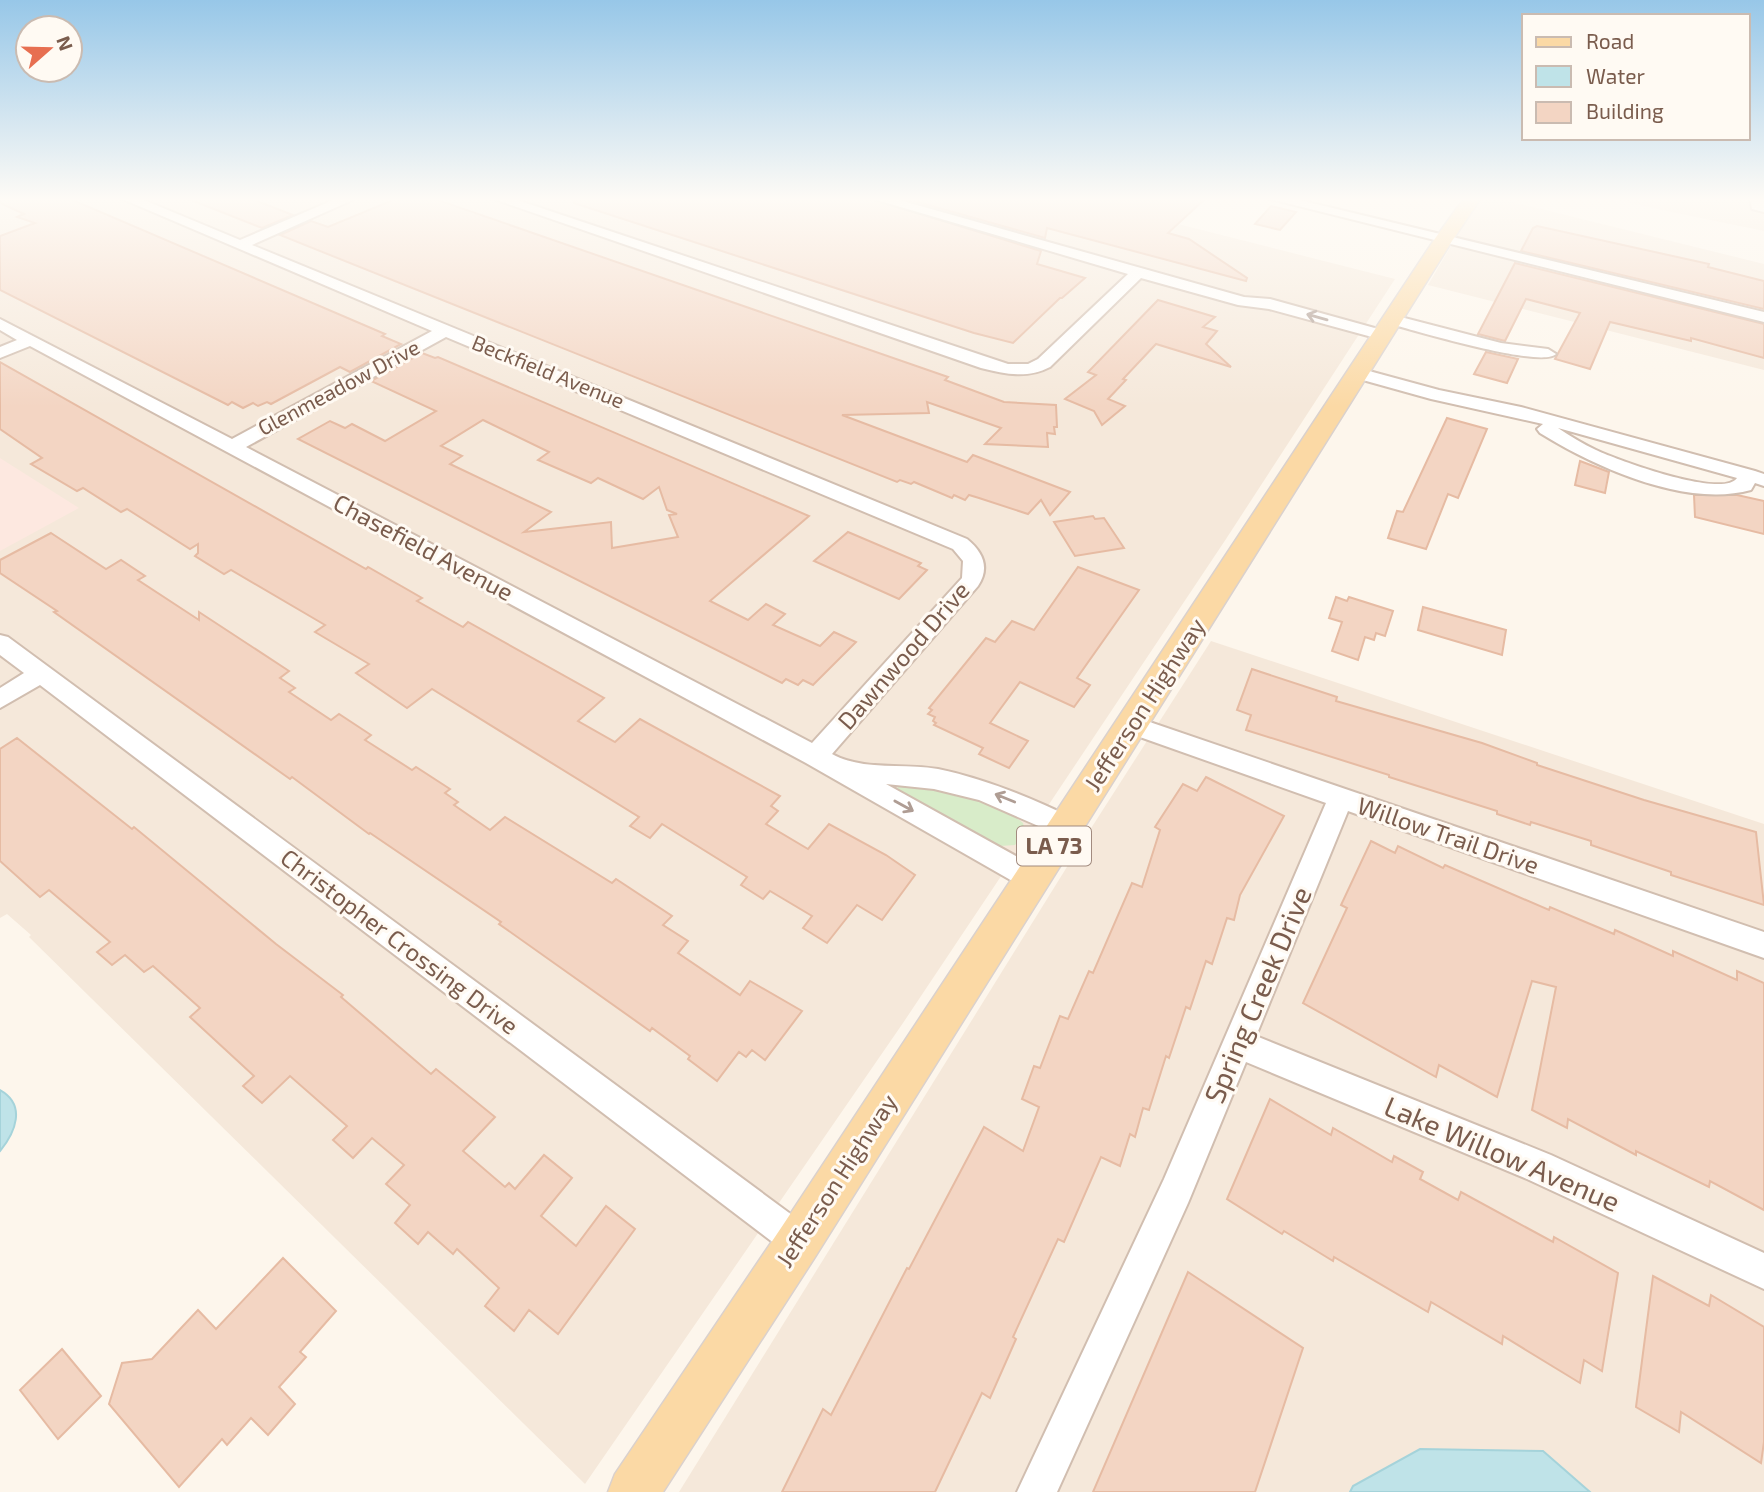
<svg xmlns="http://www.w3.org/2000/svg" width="1764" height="1492" font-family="'Exo 2',sans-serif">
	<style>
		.residential { fill: #f5e8da }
		.commercial { fill: #fde8e0 }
		.green { fill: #d8ecc9 }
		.water { fill: #bfe3e8; stroke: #a5d3da; stroke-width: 2 }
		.building { fill: #f3d5c3; stroke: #e6bba3; stroke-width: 2; fill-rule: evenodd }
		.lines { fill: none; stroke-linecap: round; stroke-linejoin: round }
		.minor-casing { stroke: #d1beb0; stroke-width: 4 }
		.major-casing { stroke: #dad1cd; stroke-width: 3 }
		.minor { fill: #fff; fill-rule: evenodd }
		.major { fill: #fbd9a5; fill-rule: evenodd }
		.oneway { stroke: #af9d94 }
		.labels { text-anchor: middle; stroke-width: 6; stroke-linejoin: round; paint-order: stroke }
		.far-street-label { font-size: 21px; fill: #7a5c4d; stroke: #fffaf3 }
		.shield { fill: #fffaf3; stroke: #a28b7f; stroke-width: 2 }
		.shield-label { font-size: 23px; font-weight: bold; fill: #7a5c4d }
		.street-label { font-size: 24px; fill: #7a5c4d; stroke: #fffaf3 }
		.near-street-label { font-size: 28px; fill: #7a5c4d; stroke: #fffaf3 }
	</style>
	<rect width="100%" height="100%" fill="#fdf6ec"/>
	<g class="residential">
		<polygon points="0,198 1075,198 1395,279 1226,539 903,1023 585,1484 29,937 31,935 7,914 0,918"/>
		<polygon points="1479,198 1497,198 1764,264 1764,370 1428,285"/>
		<polygon points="1608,198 1764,198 1764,231 1662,210"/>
		<polygon points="1211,641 1764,824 1764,1492 679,1492 1088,833"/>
	</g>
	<polygon class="commercial" points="0,458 79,508 0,551"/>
	<path class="green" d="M 902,784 C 937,786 996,800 1023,823 L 1025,831 L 1015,845 L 1000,846 L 900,793 L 897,788 Z"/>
	<g class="water">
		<path d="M 0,1090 C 27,1105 15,1133 0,1151 Z"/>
		<polygon points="1420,1449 1543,1451 1590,1492 1350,1492 1353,1486"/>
	</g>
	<g class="building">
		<polygon points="0,198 68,198 385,334 382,336 401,344 350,372 340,367 271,404 267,402 258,406 253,403 243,408 232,402 228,405 0,290 0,236 35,223 17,217 24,214 0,203"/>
		<polygon points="186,198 249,198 293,215 262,228"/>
		<polygon points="398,198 432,198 948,377 945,380 1004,402 1056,405 1057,427 1054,427 1055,434 1047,433 1048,447 985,444 1001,428 927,402 929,413 842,415 967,462 973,455 1070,492 1050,515 1041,500 1028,514 979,498 969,495 965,500 954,495 952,498 914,482 911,484 900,480 897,482 280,235 311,221 328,227"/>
		<polygon points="575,198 868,198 1041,251 1037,264 1085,278 1062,298 1060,298 1013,343 974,333 574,203"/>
		<polygon points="903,198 1206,198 1168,233 1189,239 1247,278 1246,281 1047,228 1045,238"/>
		<polygon points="1271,206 1296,212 1280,230 1255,224"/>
		<polygon points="1537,226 1709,264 1708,267 1764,281 1764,309 1521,251 1533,228"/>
		<polygon points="1515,263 1764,324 1764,358 1691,338 1691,341 1610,322 1590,369 1555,359 1580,313 1526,299 1505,341 1478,334"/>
		<polygon points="1158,300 1215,317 1203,327 1217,331 1206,344 1231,367 1156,344 1123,379 1126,380 1108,399 1125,406 1102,425 1094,411 1065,399 1096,375 1088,372"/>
		<polygon points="1486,352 1518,359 1507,383 1474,374"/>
		<path d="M 422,353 L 435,358 L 438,357 L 809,516 L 710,601 L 748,620 L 766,604 L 785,614 L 773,625 L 820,646 L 834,632 L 856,642 L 813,685 L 803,680 L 798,685 L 786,679 L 782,683 L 298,439 L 330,421 L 345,428 L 352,424 L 385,441 L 436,411 L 371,381 ZM 483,420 L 549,452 L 538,460 L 591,483 L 598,478 L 643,499 L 659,487 L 667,510 L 677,514 L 669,515 L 678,537 L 612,548 L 611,522 L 524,532 L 551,512 L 450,464 L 462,456 L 441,446 Z"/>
		<polygon points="0,362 366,569 368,567 422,598 417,601 463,627 468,622 604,698 578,721 615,742 640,719 780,796 771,806 778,811 766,824 808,849 829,824 886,855 915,875 882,920 857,905 827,943 803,928 812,916 770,891 763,899 741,885 747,877 662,824 650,838 630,826 639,817 432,689 407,708 356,673 369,664 315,632 325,625 231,570 224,574 195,556 198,553 198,544 190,549 127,509 121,512 83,488 77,491 31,464 42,458 0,429"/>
		<polygon points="1447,418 1487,429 1458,498 1448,494 1426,549 1388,538 1397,511 1403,512"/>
		<polygon points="1580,461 1609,472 1605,493 1575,485"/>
		<polygon points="1694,495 1737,495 1764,501 1764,534 1695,517"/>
		<polygon points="1093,516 1095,519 1104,518 1124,548 1075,556 1054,522"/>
		<polygon points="848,532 921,563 918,566 927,570 899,599 814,561"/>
		<polygon points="51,533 106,569 121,560 145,576 138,580 199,620 199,612 289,671 280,678 295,688 289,692 331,720 339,714 371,735 365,740 412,770 416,767 450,789 445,793 458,802 454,805 490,830 505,817 612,883 616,879 672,916 663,925 688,941 678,953 740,995 750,981 802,1011 765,1060 752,1050 746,1057 739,1052 717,1081 688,1059 690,1056 652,1028 650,1031 499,924 501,922 370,833 369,834 292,777 290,779 54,612 57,611 0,573 0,560"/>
		<polygon points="1078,567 1139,590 1077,678 1090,685 1074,707 1020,682 990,723 1028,741 1009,768 979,754 983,748 934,725 936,723 933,721 935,717 928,714 932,710 929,708 986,638 995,642 1012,621 1034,630"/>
		<polygon points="1336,597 1347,601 1349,597 1393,611 1385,636 1376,633 1374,640 1365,637 1358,660 1332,651 1342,622 1329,618"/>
		<polygon points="1423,607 1506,630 1502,655 1418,630"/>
		<polygon points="1252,669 1337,697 1336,701 1482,743 1537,763 1537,765 1644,800 1756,832 1764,905 1671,875 1671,872 1591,845 1591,841 1531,822 1530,825 1497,814 1497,811 1389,777 1389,775 1246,730 1251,715 1237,710"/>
		<polygon points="17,738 132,829 134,827 276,944 343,995 341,997 431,1074 436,1069 495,1117 463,1151 505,1187 509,1183 515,1189 544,1155 572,1178 541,1216 576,1246 606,1206 635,1229 558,1334 529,1310 514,1331 485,1306 499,1288 457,1249 453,1254 428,1232 418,1244 395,1223 410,1205 386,1184 404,1165 372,1138 353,1158 333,1140 347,1126 290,1076 262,1103 243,1086 254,1076 190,1017 200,1008 153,966 144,972 125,955 112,965 97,952 110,942 49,890 40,897 0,861 0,749"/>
		<polygon points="1206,777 1284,816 1240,895 1234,920 1227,918 1212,964 1206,961 1190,1009 1186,1007 1169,1058 1166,1056 1149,1110 1143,1108 1135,1137 1130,1134 1120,1166 1101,1157 1064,1242 1058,1239 1013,1337 1016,1339 990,1398 982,1393 935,1492 782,1492 823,1409 831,1415 907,1268 909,1269 984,1127 1023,1151 1039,1107 1022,1099 1034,1066 1040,1068 1060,1016 1068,1019 1089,971 1093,973 1132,883 1142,887 1160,830 1155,827 1183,784 1197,791"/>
		<polygon points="1371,841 1395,853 1398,846 1443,868 1445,865 1549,910 1550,907 1614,934 1615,930 1673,956 1673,951 1737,980 1737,971 1764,983 1764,1210 1710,1181 1709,1187 1636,1151 1636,1155 1568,1119 1567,1128 1532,1110 1556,987 1532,981 1497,1097 1439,1065 1436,1077 1303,1003 1347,908 1341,905"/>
		<polygon points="1270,1099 1331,1135 1333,1128 1392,1162 1394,1156 1423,1172 1420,1179 1458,1200 1461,1192 1553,1242 1554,1237 1618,1273 1602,1371 1584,1360 1580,1383 1503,1336 1502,1344 1431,1302 1428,1312 1334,1257 1333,1261 1284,1231 1282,1234 1227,1199"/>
		<polygon points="283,1258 336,1311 300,1352 306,1357 279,1387 295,1404 268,1435 251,1418 227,1445 222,1439 179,1487 109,1404 122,1363 152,1359 198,1310 216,1329"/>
		<polygon points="1188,1272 1303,1348 1255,1492 1093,1492"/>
		<polygon points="1653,1276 1709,1306 1711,1295 1764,1327 1764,1442 1761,1463 1681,1412 1679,1432 1636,1407"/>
		<polygon points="62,1349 101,1396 58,1439 20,1390"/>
	</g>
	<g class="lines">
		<g class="minor-casing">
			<g id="minor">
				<path d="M 120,198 L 139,198 L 240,240 L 338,198 L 357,198 L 252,245 L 967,539 C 983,552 990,568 978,586 L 832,754 C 863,771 903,763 938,769 C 986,779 1031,798 1075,819 L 1079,827 L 1075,835 L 1066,838 L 979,800 L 934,789 L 886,784 L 1043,871 L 1047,879 L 1043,887 L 1033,891 L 1023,887 L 806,763 L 30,346 L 0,358 L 0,347 L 17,340 L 0,330 L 0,319 L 232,439 L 432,331 ZM 446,337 L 953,549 L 963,561 L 962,578 L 812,743 L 246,447 Z"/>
				<path d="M 491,198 L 511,198 L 1008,364 L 1028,364 L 1038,359 L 1128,274 L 870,198 L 892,198 L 1244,297 L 1270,299 L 1389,332 L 1391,335 L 1383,340 L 1269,309 L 1238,305 L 1141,278 L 1050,367 C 1027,379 1005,374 981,368 Z"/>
				<polygon points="1266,198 1291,198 1764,312 1764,322"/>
				<polygon points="1750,198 1764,198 1764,212 1752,209"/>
				<path d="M 1393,315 L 1501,343 L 1548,349 L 1556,354 C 1542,369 1413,330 1387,323 L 1385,320 Z"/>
				<path d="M 1358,368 L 1439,390 L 1521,407 L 1755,471 L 1764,474 L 1764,486 L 1755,483 L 1751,490 C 1685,508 1595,467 1540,433 L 1537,429 L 1543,424 L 1431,399 L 1352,377 L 1350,373 L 1352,369 ZM 1558,428 L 1737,478 C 1723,499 1617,460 1596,450 C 1583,444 1570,436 1558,428 Z"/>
				<polygon points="0,635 8,637 811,1229 816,1241 811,1253 799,1258 787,1253 40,685 0,708 0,688 24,673 0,655"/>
				<polygon points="1132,716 1764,932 1764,958 1348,811 1256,1036 1551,1155 1764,1253 1764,1289 1527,1179 1246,1062 1188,1203 1057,1492 1017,1492 1164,1179 1326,803 1123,731 1120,725 1123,719"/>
			</g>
		</g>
		<g class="major-casing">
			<polygon id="major" points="1464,198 1481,198 1452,241 815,1257 663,1492 608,1492 615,1474 783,1225 1434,240"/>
		</g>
		<use href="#minor" class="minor"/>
		<use href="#major" class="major"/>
	</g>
	<defs><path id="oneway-shaft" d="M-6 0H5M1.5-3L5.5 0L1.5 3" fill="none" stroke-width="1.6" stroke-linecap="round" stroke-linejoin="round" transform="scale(1.75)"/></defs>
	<g class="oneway">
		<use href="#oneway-shaft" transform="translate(1317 317) rotate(-164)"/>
		<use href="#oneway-shaft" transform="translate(1005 798) rotate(-158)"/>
		<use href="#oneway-shaft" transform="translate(904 806) rotate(29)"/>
	</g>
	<linearGradient id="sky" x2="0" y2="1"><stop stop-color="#97c7e8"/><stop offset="0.49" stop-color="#fefbf6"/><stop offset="1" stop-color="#fefbf6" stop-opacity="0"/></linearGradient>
	<rect width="1764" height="407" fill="url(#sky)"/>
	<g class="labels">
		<g class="far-street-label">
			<text transform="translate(548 372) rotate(22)" y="7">Beckfield Avenue</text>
			<text transform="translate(339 388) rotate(-28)" y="7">Glenmeadow Drive</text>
		</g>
		<rect class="shield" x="1017" y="826.5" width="74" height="39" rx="5"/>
		<g class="shield-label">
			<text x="1054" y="854">LA 73</text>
		</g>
		<g class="street-label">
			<text transform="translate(423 548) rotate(28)" y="8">Chasefield Avenue</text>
			<text transform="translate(904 656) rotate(-49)" y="8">Dawnwood Drive</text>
			<text transform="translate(1145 705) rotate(-57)" y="8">Jefferson Highway</text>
			<text transform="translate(1448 836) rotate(19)" y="8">Willow Trail Drive</text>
			<text transform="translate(399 942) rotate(37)" y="8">Christopher Crossing Drive</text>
			<text transform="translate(837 1181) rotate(-57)" y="8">Jefferson Highway</text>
		</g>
		<g class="near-street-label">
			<text transform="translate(1258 995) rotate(-67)" y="10">Spring Creek Drive</text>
			<text transform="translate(1502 1154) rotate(23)" y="10">Lake Willow Avenue</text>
		</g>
	</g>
	<rect x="1522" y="14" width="228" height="126" fill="#fffaf3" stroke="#cabbb1" stroke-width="2"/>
	<rect x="1536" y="37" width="35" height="10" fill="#fbd9a5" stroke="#cabbb1" stroke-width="2"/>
	<text x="1586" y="49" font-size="21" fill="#7a5c4d">Road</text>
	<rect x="1536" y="66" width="35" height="21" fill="#bfe3e8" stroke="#cabbb1" stroke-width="2"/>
	<text x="1586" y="84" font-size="21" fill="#7a5c4d">Water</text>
	<rect x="1536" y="102" width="35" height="21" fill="#f3d5c3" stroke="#cabbb1" stroke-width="2"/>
	<text x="1586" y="119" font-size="21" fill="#7a5c4d">Building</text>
	<g transform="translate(49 49) rotate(70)"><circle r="33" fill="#fffaf3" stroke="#cabbb1" stroke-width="2"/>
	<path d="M0-5L12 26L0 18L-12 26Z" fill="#e76f51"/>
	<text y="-10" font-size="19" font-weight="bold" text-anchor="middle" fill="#7a5c4d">N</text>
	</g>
</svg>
